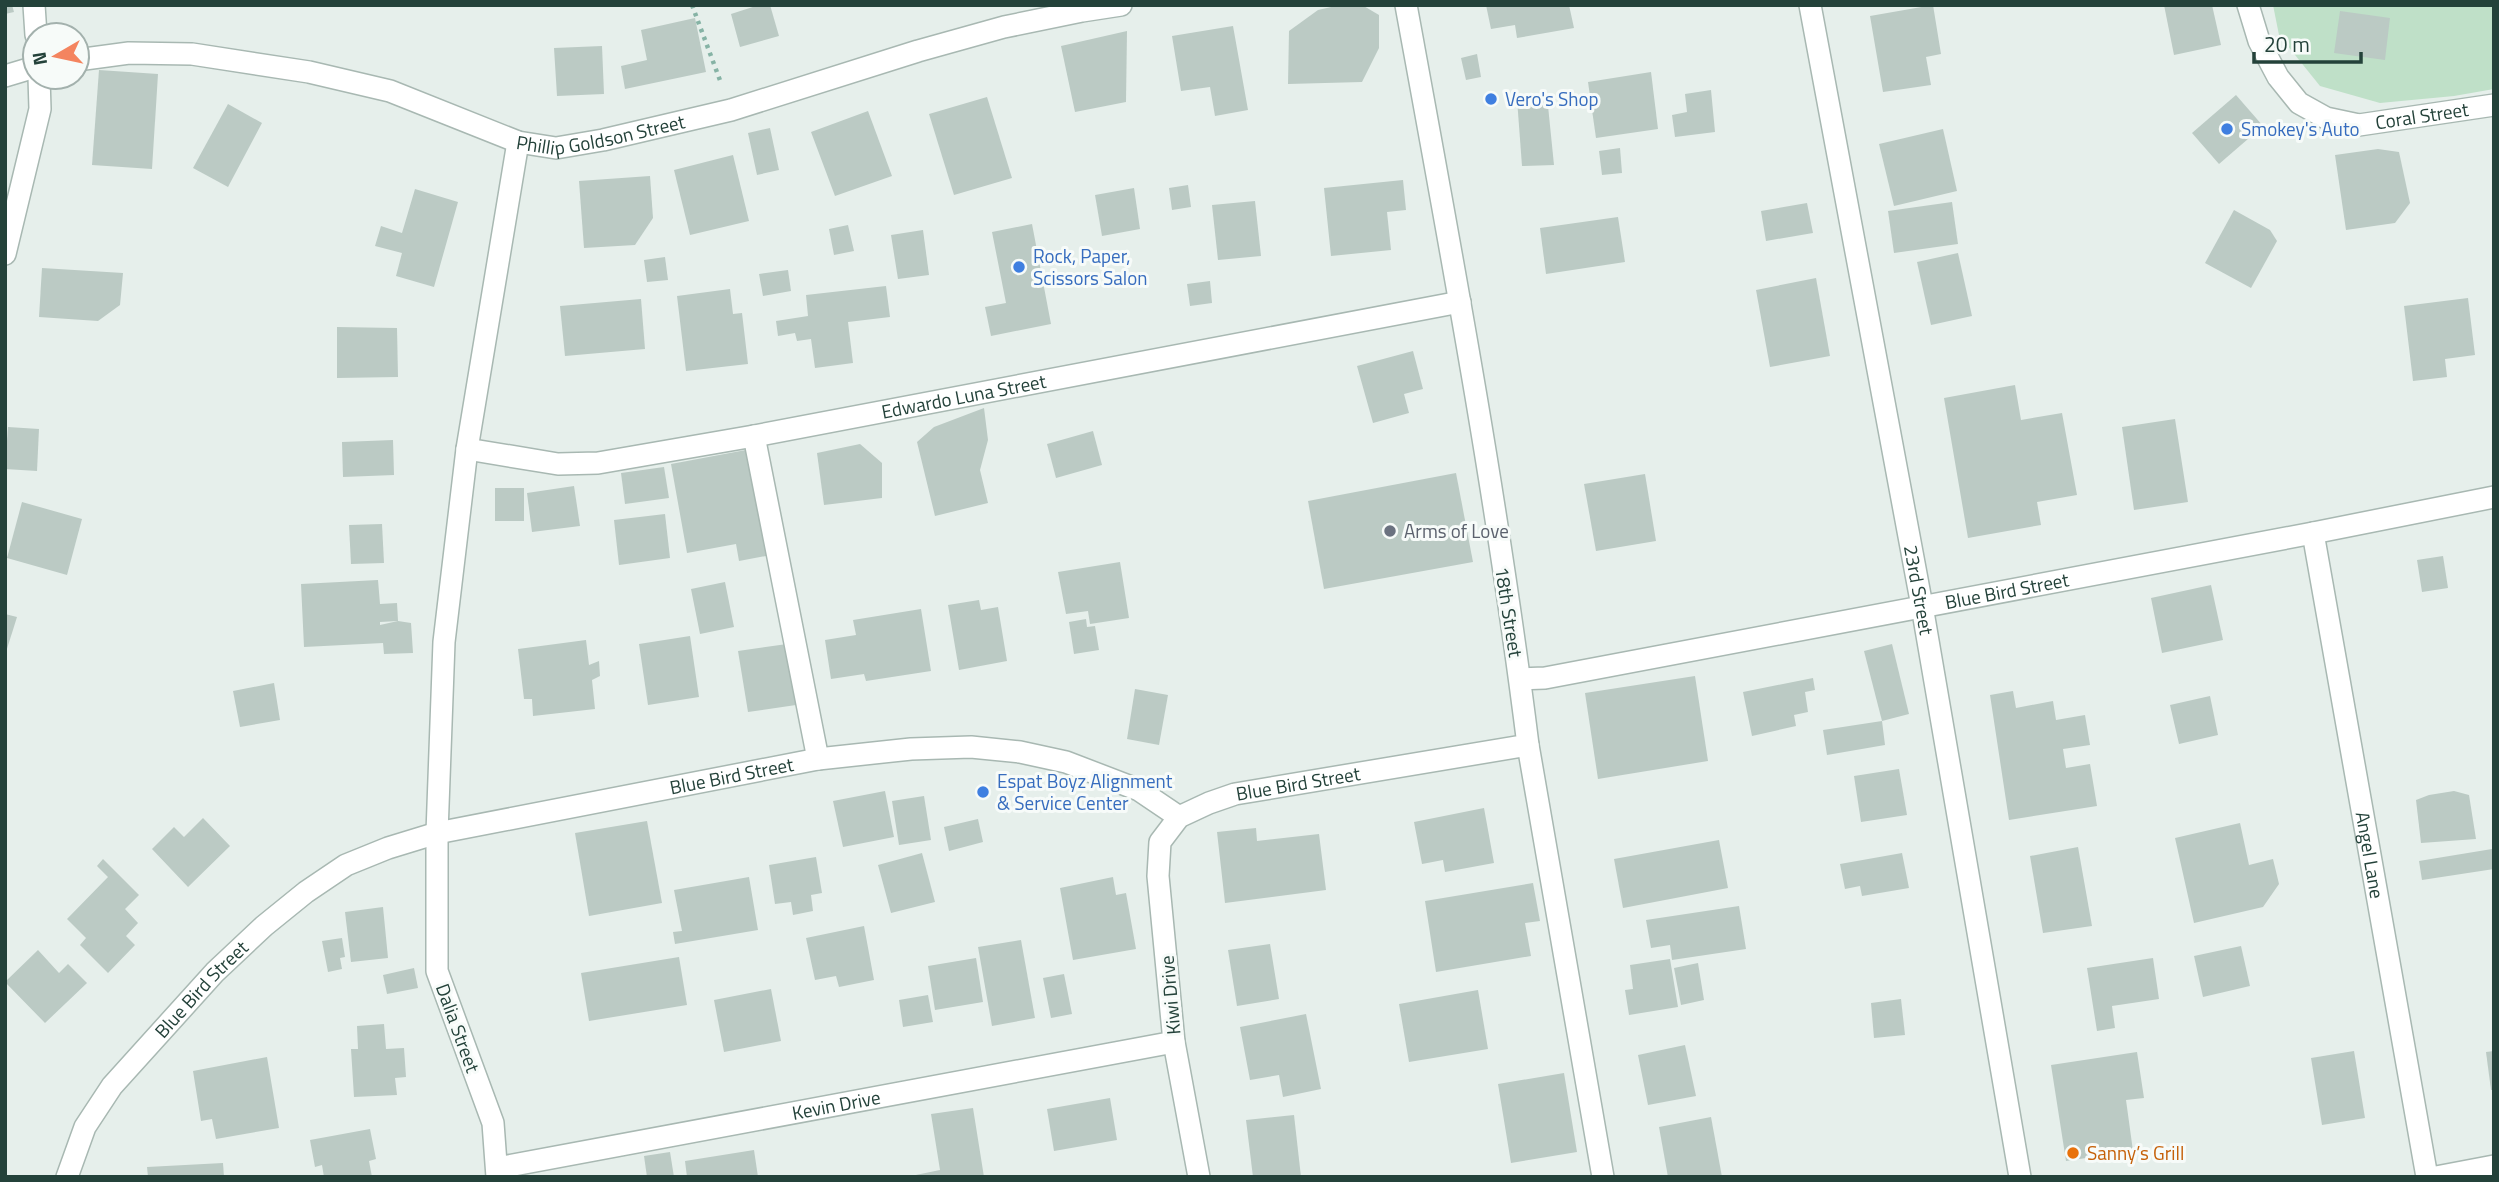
<svg xmlns="http://www.w3.org/2000/svg" width="2499" height="1182" font-family="'Titillium Web',sans-serif">
	<style>
		.green { fill: #bfe0c8 }
		.building { fill: #bbcac4 }
		.lines { fill: none; stroke-linecap: round; stroke-linejoin: round }
		.service-casing { stroke: #a8b8b2; stroke-width: 24 }
		.minor-casing { stroke: #a8b8b2; stroke-width: 24 }
		.tertiary-casing { stroke: #a8b8b2; stroke-width: 24 }
		.path { stroke: #86b3a5; stroke-width: 4.5; stroke-dasharray: 3.5 5; stroke-linecap: butt }
		.service { stroke: #fff; stroke-width: 21 }
		.minor { stroke: #fff; stroke-width: 21 }
		.tertiary { stroke: #fff; stroke-width: 21 }
		.shop-dot { fill: #3f7fe0; stroke: #f7fbf9; stroke-width: 2.5 }
		.worship-dot { fill: #6b7280; stroke: #f7fbf9; stroke-width: 2.5 }
		.food-dot { fill: #e8710a; stroke: #f7fbf9; stroke-width: 2.5 }
		.labels { text-anchor: middle; stroke-width: 6; stroke-linejoin: round; paint-order: stroke }
		.shop-label { font-size: 19px; fill: #366cbe; stroke: #f7fbf9; text-anchor: start }
		.street-label { font-size: 19px; fill: #24423a; stroke: #f7fbf9 }
		.worship-label { font-size: 19px; fill: #5b616d; stroke: #f7fbf9; text-anchor: start }
		.food-label { font-size: 19px; fill: #c56008; stroke: #f7fbf9; text-anchor: start }
	</style>
	<rect width="100%" height="100%" fill="#e6efeb"/>
	<polygon class="green" points="2273,5 2494,5 2494,89 2454,96 2380,103 2320,86 2279,35"/>
	<g class="building">
		<polygon points="5,5 12,5 14,12 5,14"/>
		<polygon points="759,5 770,5 779,36 740,47 731,14"/>
		<polygon points="1340,5 1362,5 1379,15 1379,48 1362,82 1288,84 1289,31 1318,10"/>
		<polygon points="1486,5 1569,5 1574,28 1517,38 1515,25 1491,29"/>
		<polygon points="1933,5 1941,54 1926,57 1931,85 1883,92 1870,16"/>
		<polygon points="2164,5 2212,5 2221,45 2174,55"/>
		<polygon points="2340,11 2390,18 2385,60 2334,53"/>
		<polygon points="695,18 706,72 625,89 621,66 647,60 641,30"/>
		<polygon points="1233,26 1248,110 1215,116 1210,87 1181,91 1172,36"/>
		<polygon points="1127,31 1126,102 1075,112 1061,46"/>
		<polygon points="602,46 604,94 557,96 554,48"/>
		<polygon points="1477,54 1481,77 1466,80 1461,58"/>
		<polygon points="99,70 158,74 152,169 92,165"/>
		<polygon points="1651,72 1658,129 1596,138 1588,82"/>
		<polygon points="1711,90 1715,132 1675,137 1672,115 1687,112 1685,94"/>
		<polygon points="2236,95 2263,126 2219,164 2192,133"/>
		<polygon points="1547,96 1554,165 1522,166 1517,99"/>
		<polygon points="987,97 1012,178 954,195 929,114"/>
		<polygon points="228,104 262,123 228,187 193,168"/>
		<polygon points="868,111 892,176 835,196 811,132"/>
		<polygon points="770,128 779,170 757,175 748,133"/>
		<polygon points="1943,129 1957,191 1894,206 1879,144"/>
		<polygon points="1620,148 1622,173 1602,175 1599,151"/>
		<polygon points="2378,149 2399,152 2410,203 2395,223 2346,230 2335,155"/>
		<polygon points="733,155 749,221 690,235 674,170"/>
		<polygon points="650,176 653,218 635,245 584,248 579,181"/>
		<polygon points="1403,180 1406,210 1387,212 1391,250 1331,256 1324,188"/>
		<polygon points="1188,185 1191,207 1172,210 1169,188"/>
		<polygon points="1134,188 1140,229 1102,236 1095,195"/>
		<polygon points="415,189 458,202 434,287 396,276 402,253 375,246 381,226 402,233"/>
		<polygon points="1255,201 1261,256 1218,260 1212,205"/>
		<polygon points="1952,202 1958,244 1894,253 1888,211"/>
		<polygon points="1807,203 1813,233 1766,241 1761,211"/>
		<polygon points="2234,210 2270,230 2277,241 2251,288 2205,263"/>
		<polygon points="1618,217 1625,262 1546,274 1540,228"/>
		<polygon points="1032,224 1051,324 991,336 985,307 1006,303 992,232"/>
		<polygon points="848,225 854,251 834,255 829,229"/>
		<polygon points="923,230 929,275 898,279 891,235"/>
		<polygon points="1958,253 1972,316 1931,325 1917,262"/>
		<polygon points="665,257 668,280 647,282 644,260"/>
		<polygon points="42,268 123,273 120,305 98,321 39,317"/>
		<polygon points="788,270 791,291 763,296 759,274"/>
		<polygon points="1816,278 1830,356 1770,367 1756,290"/>
		<polygon points="1210,281 1212,303 1190,306 1187,284"/>
		<polygon points="886,286 890,317 848,322 853,363 815,368 811,339 797,341 795,333 778,336 776,321 808,316 806,295"/>
		<polygon points="730,289 733,314 742,313 748,364 686,371 677,296"/>
		<polygon points="2468,298 2475,355 2445,359 2447,377 2413,381 2404,306"/>
		<polygon points="641,299 645,349 565,356 560,306"/>
		<polygon points="337,327 397,328 398,377 337,378"/>
		<polygon points="1413,351 1423,389 1404,394 1409,413 1373,423 1357,366"/>
		<polygon points="2015,385 2021,420 2062,413 2077,495 2037,502 2041,525 1968,538 1944,398"/>
		<polygon points="984,408 988,440 980,470 988,503 935,516 917,442 934,427"/>
		<polygon points="2175,419 2188,502 2134,510 2122,427"/>
		<polygon points="8,427 39,429 37,471 5,469"/>
		<polygon points="1093,431 1102,465 1056,478 1047,444"/>
		<polygon points="393,440 394,475 343,477 342,442"/>
		<polygon points="860,444 882,463 882,498 824,505 817,453"/>
		<polygon points="762,447 782,553 739,561 736,544 687,553 671,464"/>
		<polygon points="664,467 669,498 625,504 621,473"/>
		<polygon points="1456,473 1473,562 1324,589 1308,501"/>
		<polygon points="1645,474 1656,541 1596,551 1584,484"/>
		<polygon points="574,486 580,526 532,532 527,493"/>
		<rect x="495" y="488" width="29" height="33"/>
		<polygon points="22,502 82,519 67,575 7,558"/>
		<polygon points="665,514 670,558 619,565 614,520"/>
		<polygon points="382,524 384,563 351,564 349,525"/>
		<polygon points="2443,556 2448,588 2422,592 2417,560"/>
		<polygon points="1120,562 1129,618 1090,624 1088,611 1066,614 1058,572"/>
		<polygon points="378,580 380,604 397,603 398,621 380,622 380,625 398,621 411,623 413,653 384,654 383,643 304,647 301,584"/>
		<polygon points="725,582 734,627 700,634 691,589"/>
		<polygon points="2211,585 2223,640 2162,653 2151,598"/>
		<polygon points="979,600 981,610 998,607 1007,661 959,670 948,605"/>
		<polygon points="921,609 931,671 866,681 864,674 831,679 825,640 856,635 853,620"/>
		<polygon points="5,614 17,617 6,652 5,652"/>
		<polygon points="1086,619 1087,627 1095,626 1099,650 1074,654 1069,622"/>
		<polygon points="690,636 699,697 648,705 639,644"/>
		<polygon points="586,640 589,665 599,661 600,676 592,680 595,709 533,716 532,699 524,699 518,649"/>
		<polygon points="787,644 796,705 748,712 738,651"/>
		<polygon points="1892,644 1909,714 1882,721 1864,651"/>
		<polygon points="1695,676 1708,761 1598,779 1585,693"/>
		<polygon points="1813,678 1815,690 1805,692 1808,712 1794,715 1796,726 1752,736 1743,692"/>
		<polygon points="274,683 280,720 240,727 233,691"/>
		<polygon points="1135,689 1168,695 1159,745 1127,739"/>
		<polygon points="2013,691 2016,708 2053,701 2056,720 2085,715 2090,745 2063,749 2066,768 2090,764 2097,806 2009,820 1990,695"/>
		<polygon points="2210,696 2218,735 2179,744 2170,705"/>
		<polygon points="1882,721 1885,745 1827,755 1823,730"/>
		<polygon points="1899,769 1907,815 1861,822 1854,776"/>
		<polygon points="885,791 894,837 843,847 833,801"/>
		<polygon points="2454,791 2469,795 2476,839 2421,843 2416,800 2429,795"/>
		<polygon points="924,796 931,840 899,845 892,801"/>
		<polygon points="1484,808 1494,863 1445,872 1443,860 1422,864 1414,822"/>
		<polygon points="203,818 230,846 188,887 152,849 174,827 184,837"/>
		<polygon points="978,819 983,842 949,851 944,827"/>
		<polygon points="647,821 662,903 589,916 575,833"/>
		<polygon points="2240,823 2249,865 2273,859 2279,884 2263,907 2194,923 2175,838"/>
		<polygon points="1256,828 1257,841 1319,834 1326,890 1225,903 1217,832"/>
		<polygon points="1719,840 1728,888 1623,908 1614,859"/>
		<polygon points="2078,847 2092,926 2043,933 2030,856"/>
		<polygon points="2492,849 2494,869 2422,880 2419,861"/>
		<polygon points="922,853 935,902 891,913 878,865"/>
		<polygon points="1902,853 1909,888 1862,896 1860,886 1845,889 1840,864"/>
		<polygon points="816,857 822,893 811,895 813,911 793,915 791,902 775,904 769,865"/>
		<polygon points="103,859 139,895 125,909 138,923 126,936 135,945 108,973 80,945 86,938 67,919 108,877 97,866"/>
		<polygon points="749,877 758,930 675,944 673,932 682,931 674,890"/>
		<polygon points="1113,877 1116,895 1126,893 1136,949 1073,960 1060,888"/>
		<polygon points="1533,883 1540,921 1525,923 1531,956 1436,972 1425,901"/>
		<polygon points="1739,906 1746,949 1672,960 1670,945 1651,948 1646,920"/>
		<polygon points="383,907 388,958 351,962 345,912"/>
		<polygon points="864,926 874,980 839,987 836,976 815,980 806,938"/>
		<polygon points="342,938 345,957 340,958 342,969 328,972 322,941"/>
		<polygon points="1021,940 1035,1018 992,1026 978,947"/>
		<polygon points="1270,944 1279,999 1237,1006 1228,950"/>
		<polygon points="2241,946 2250,986 2203,997 2194,956"/>
		<polygon points="38,950 59,973 68,964 87,983 45,1023 5,982"/>
		<polygon points="679,957 687,1005 589,1021 581,973"/>
		<polygon points="976,958 983,1002 935,1010 928,966"/>
		<polygon points="2153,958 2159,999 2112,1006 2115,1028 2097,1031 2087,968"/>
		<polygon points="1670,959 1678,1007 1629,1015 1625,990 1633,989 1630,965"/>
		<polygon points="1698,963 1704,1000 1681,1005 1674,968"/>
		<polygon points="414,968 418,988 387,994 383,975"/>
		<polygon points="1064,974 1072,1014 1051,1018 1043,978"/>
		<polygon points="771,989 781,1041 724,1052 714,1000"/>
		<polygon points="1478,990 1488,1049 1409,1062 1399,1004"/>
		<polygon points="928,995 933,1022 903,1027 899,1000"/>
		<polygon points="1901,999 1905,1035 1874,1038 1871,1003"/>
		<polygon points="1306,1014 1321,1089 1283,1097 1279,1075 1250,1080 1240,1027"/>
		<polygon points="384,1024 386,1049 404,1048 406,1077 395,1078 397,1095 354,1097 351,1049 358,1049 357,1026"/>
		<polygon points="1685,1045 1696,1096 1648,1105 1638,1055"/>
		<polygon points="2354,1051 2365,1118 2322,1125 2311,1058"/>
		<polygon points="2494,1051 2494,1090 2491,1090 2486,1052"/>
		<polygon points="2137,1052 2144,1098 2126,1100 2133,1151 2066,1161 2051,1065"/>
		<polygon points="267,1057 279,1128 216,1139 212,1119 201,1121 193,1071"/>
		<polygon points="1564,1073 1577,1152 1511,1163 1498,1084"/>
		<polygon points="1110,1098 1117,1140 1054,1151 1047,1109"/>
		<polygon points="973,1108 984,1177 906,1177 940,1170 931,1114"/>
		<polygon points="1294,1115 1301,1177 1253,1177 1246,1120"/>
		<polygon points="1711,1117 1722,1177 1668,1177 1659,1127"/>
		<polygon points="370,1129 376,1159 369,1161 372,1177 324,1177 322,1165 315,1167 310,1140"/>
		<polygon points="754,1150 758,1177 687,1177 685,1161"/>
		<polygon points="670,1152 674,1177 647,1177 644,1156"/>
		<polygon points="223,1163 224,1177 148,1177 147,1167"/>
	</g>
	<g class="lines">
		<g class="service-casing">
			<polyline id="service" points="754,436 818,759"/>
		</g>
		<g class="minor-casing">
			<g id="minor">
				<polyline points="34,5 36,35"/>
				<path id="s1" d="M 1810,5 L 1922,606 L 2020,1177"/>
				<path id="s2" d="M 2248,5 L 2259,41 L 2278,77 L 2299,103 L 2326,118 L 2359,125 L 2494,105"/>
				<path id="s3" d="M 77,60 L 129,53 L 192,54 L 309,72 L 390,91 L 518,142 L 556,148 L 603,140 L 731,110 L 918,51 L 1004,27 L 1082,11 L 1121,5"/>
				<polyline points="5,76 35,67"/>
				<polyline points="5,254 40,109 39,77"/>
				<path id="s4" d="M 467,449 L 558,464 L 598,463 L 754,436 L 1460,302"/>
				<path id="s5" d="M 2313,533 L 2427,1177"/>
				<polyline points="1528,745 1603,1177"/>
				<path id="s6" d="M 497,1168 L 1174,1042"/>
				<path id="s7" d="M 67,1177 L 85,1127 L 112,1086 L 215,972 L 264,926 L 306,892 L 346,865 L 388,848 L 437,833 L 818,759 L 911,749 L 971,747 L 1020,752 L 1066,762 L 1139,790 L 1179,817"/>
				<polyline points="497,1177 493,1123 437,971 437,833 444,642 467,449 518,142"/>
				<polyline points="2436,1177 2494,1166"/>
			</g>
		</g>
		<g class="tertiary-casing">
			<g id="tertiary">
				<path id="s8" d="M 1520,679 L 1545,678 L 2313,533 L 2494,497"/>
				<path id="s9" d="M 1199,1177 L 1174,1042 L 1158,876 L 1160,842 L 1179,817 L 1209,803 L 1235,794 L 1528,745 C 1497,497 1451,251 1406,5"/>
			</g>
		</g>
		<polyline class="path" points="692,5 721,83"/>
		<use href="#service" class="service"/>
		<use href="#minor" class="minor"/>
		<use href="#tertiary" class="tertiary"/>
	</g>
	<g class="shop-dot">
		<circle cx="1491" cy="99" r="7"/>
		<circle cx="2227" cy="129" r="7"/>
		<circle cx="1019" cy="267" r="7"/>
		<circle cx="983" cy="792" r="7"/>
	</g>
	<circle class="worship-dot" cx="1390" cy="531" r="7"/>
	<circle class="food-dot" cx="2073" cy="1153" r="7"/>
	<g class="labels">
		<g class="shop-label">
			<text x="1505" y="106">Vero's Shop</text>
			<text x="2241" y="136">Smokey's Auto</text>
			<text x="1033" y="263">Rock, Paper,<tspan x="1033" dy="22">Scissors Salon</tspan></text>
			<text x="997" y="788">Espat Boyz Alignment<tspan x="997" dy="22">&amp; Service Center</tspan></text>
		</g>
		<g class="street-label">
			<text dy="7" stroke="none"><textPath href="#s2" startOffset="240">Coral Street</textPath></text>
			<text dy="7" stroke="none"><textPath href="#s3" startOffset="539">Phillip Goldson Street</textPath></text>
			<text dy="7" stroke="none"><textPath href="#s4" startOffset="504">Edwardo Luna Street</textPath></text>
			<text dy="7" stroke="none"><textPath href="#s1" startOffset="595">23rd Street</textPath></text>
			<text dy="7" stroke="none"><textPath href="#s8" startOffset="495">Blue Bird Street</textPath></text>
			<text transform="translate(1509 612) rotate(81)" y="7">18th Street</text>
			<text dy="7" stroke="none"><textPath href="#s7" startOffset="822">Blue Bird Street</textPath></text>
			<text dy="7" stroke="none"><textPath href="#s9" startOffset="494">Blue Bird Street</textPath></text>
			<text dy="7" stroke="none"><textPath href="#s5" startOffset="327">Angel Lane</textPath></text>
			<text dy="7" stroke="none"><textPath href="#s7" startOffset="234">Blue Bird Street</textPath></text>
			<text transform="translate(1170 995) rotate(-95)" y="7">Kiwi Drive</text>
			<text transform="translate(458 1028) rotate(70)" y="7">Dalia Street</text>
			<text dy="7" stroke="none"><textPath href="#s6" startOffset="345">Kevin Drive</textPath></text>
		</g>
		<g class="worship-label">
			<text x="1404" y="538">Arms of Love</text>
		</g>
		<g class="food-label">
			<text x="2087" y="1160">Sanny’s Grill</text>
		</g>
	</g>
	<rect width="2499" height="1182" fill="none" stroke="#24423a" stroke-width="14"/>
	<g transform="translate(56 56) rotate(261)"><circle r="33" fill="#f7fbf9" stroke="#a3b1ad" stroke-width="2"/>
	<path d="M0-5L12 26L0 18L-12 26Z" fill="#f4845f"/>
	<text y="-10" font-size="19" font-weight="bold" text-anchor="middle" fill="#24423a">N</text>
	</g>
	<path d="M2254 52v10h107v-10" fill="none" stroke="#24423a" stroke-width="3.5"/>
	<text x="2264" y="52" font-size="21" fill="#24423a" stroke="#f7fbf9" stroke-width="5" paint-order="stroke">20 m</text>
</svg>
